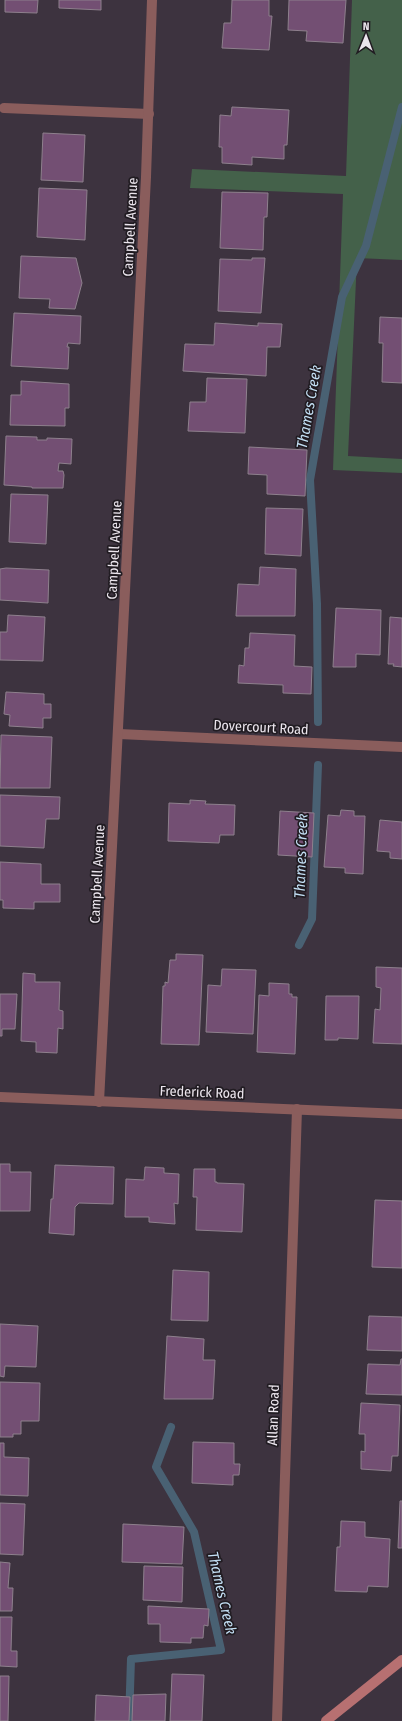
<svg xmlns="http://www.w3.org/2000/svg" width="402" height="1721" font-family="'Fira Sans Condensed',sans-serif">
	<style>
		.green { fill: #44614a }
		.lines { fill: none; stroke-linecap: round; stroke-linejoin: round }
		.stream { stroke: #496173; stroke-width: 8 }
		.building { fill: #734f73; stroke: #8e808d }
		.lane { stroke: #8a5d5c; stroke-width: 10 }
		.street { stroke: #8a5d5c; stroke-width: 10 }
		.secondary { stroke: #b77071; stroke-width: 10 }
		.labels { text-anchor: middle; stroke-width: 3.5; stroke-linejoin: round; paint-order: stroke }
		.street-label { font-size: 14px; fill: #ebe5ed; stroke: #211c22 }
		.water-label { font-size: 15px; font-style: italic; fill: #c3dff4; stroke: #211c22 }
	</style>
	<rect width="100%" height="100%" fill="#3d333f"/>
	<polygon class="green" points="352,0 402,0 402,260 357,258 348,456 402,459 402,473 333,470 343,194 190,188 192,169 346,176"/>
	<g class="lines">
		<g class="stream">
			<polyline points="318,722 317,604 310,480 342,297 366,246 402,107"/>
			<polyline points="299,945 312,919 318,765"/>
			<polyline points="129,1721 131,1659 221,1650 194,1532 156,1467 171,1427"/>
		</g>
	</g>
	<g class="building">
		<polygon points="5,0 38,0 37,13 5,12"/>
		<polygon points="59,0 101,0 101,10 59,8"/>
		<polygon points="232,0 269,0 269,16 272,16 269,50 222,48 224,23 231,23"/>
		<polygon points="289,0 346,0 343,43 306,41 307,31 288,30"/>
		<polygon points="232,107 289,110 287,145 284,145 284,159 252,157 252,165 222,163 222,147 219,147 220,115 231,116"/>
		<polygon points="43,133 85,135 83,182 41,180"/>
		<polygon points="39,188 87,190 85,240 37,237"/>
		<polygon points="222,192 268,193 267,217 264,217 263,250 220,248"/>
		<polygon points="21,256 76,258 82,283 75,309 49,308 50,299 19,298"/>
		<polygon points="252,258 265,258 261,313 218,311 220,259 252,260"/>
		<polygon points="14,313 81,316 80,344 68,343 67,347 69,347 68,369 11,366"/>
		<polygon points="380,317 402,318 402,383 382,382 383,343 379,343"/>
		<polygon points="215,323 258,326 258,323 282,324 280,347 267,347 266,376 183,371 185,344 214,345"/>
		<polygon points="207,378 247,379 245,433 188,431 190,402 206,402"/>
		<polygon points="21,381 69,384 69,408 65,408 65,426 10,425 11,395 21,395"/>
		<polygon points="6,436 37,437 37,440 47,440 47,438 72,439 71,464 59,463 58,471 63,471 64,475 63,488 32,488 32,487 4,485"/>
		<polygon points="249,447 307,450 305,496 267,494 267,475 248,474"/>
		<polygon points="11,494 48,495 46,544 9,542"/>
		<polygon points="266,508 303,509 301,556 265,554"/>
		<polygon points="260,567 296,569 295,616 236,616 238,584 259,585"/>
		<polygon points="6,568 49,570 48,603 0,600 0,569"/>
		<polygon points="336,608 381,610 380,655 356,654 356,667 333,667"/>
		<polygon points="8,615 45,617 43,661 0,660 0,632 7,632"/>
		<polygon points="390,617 402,618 402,667 393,666 394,664 388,664"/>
		<polygon points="250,633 295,635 294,666 312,667 311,694 283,693 283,685 238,683 239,665 244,666 245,648 249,648"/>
		<polygon points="6,692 44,694 44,704 51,704 51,718 43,718 43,728 9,726 10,715 4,714"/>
		<polygon points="1,735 52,737 50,788 0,788"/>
		<polygon points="0,795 60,797 59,819 46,819 44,848 0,846"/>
		<polygon points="190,800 206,801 205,804 235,805 234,835 220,835 219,843 168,841 169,803 190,804"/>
		<polygon points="341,810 354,811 354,816 365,816 363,874 345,873 345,868 324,867 328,815 340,816"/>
		<polygon points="280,811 314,813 312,857 278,855"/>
		<polygon points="380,820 402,822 402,859 390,858 390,852 377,851"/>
		<polygon points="0,862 41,864 41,884 60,884 60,902 34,902 34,909 3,908 3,900 0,900"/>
		<polygon points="176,954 203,955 199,1045 161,1044 163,986 165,986 165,982 168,983 170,960 176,960"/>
		<polygon points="376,967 402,968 402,1044 373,1043 375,1009 380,1010 381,988 376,987"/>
		<polygon points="222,969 256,970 253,1034 206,1032 208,985 221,986"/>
		<polygon points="23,973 35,974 35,982 60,982 59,1010 63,1011 63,1029 58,1028 57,1053 36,1052 36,1042 21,1041"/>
		<polygon points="269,983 289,984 289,994 292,994 292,997 297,997 295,1054 257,1052 259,995 269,996"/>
		<polygon points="0,994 17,994 15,1029 2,1029 2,1036 0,1036"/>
		<polygon points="326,996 359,996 358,1039 338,1038 338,1040 325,1040"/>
		<polygon points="0,1164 10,1164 10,1172 31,1172 30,1211 0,1211"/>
		<polygon points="55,1165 114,1167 113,1204 79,1203 75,1207 74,1235 49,1233 51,1199 53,1199"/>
		<polygon points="145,1167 164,1168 164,1173 179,1174 178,1204 174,1203 175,1224 149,1222 149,1217 125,1217 126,1179 144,1180"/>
		<polygon points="194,1169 215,1169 215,1182 217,1182 217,1183 244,1184 242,1232 196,1230 197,1197 193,1197"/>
		<polygon points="375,1200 402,1201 402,1268 372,1267"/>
		<polygon points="173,1270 209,1272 208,1321 171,1320"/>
		<polygon points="369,1316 402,1317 402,1351 367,1350"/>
		<polygon points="0,1324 38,1326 36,1367 5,1366 4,1377 0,1376"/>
		<polygon points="167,1336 204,1339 203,1360 215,1360 213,1399 164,1399"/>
		<polygon points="401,1359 402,1359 402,1395 366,1394 368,1364 400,1365"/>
		<polygon points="0,1382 40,1383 39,1421 21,1421 21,1434 13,1434 13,1437 0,1437"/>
		<polygon points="361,1403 400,1405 398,1456 392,1456 391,1471 361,1469 361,1451 365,1452 365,1434 359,1434"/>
		<polygon points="193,1442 234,1443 234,1464 240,1464 239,1475 233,1475 233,1485 192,1483"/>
		<polygon points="0,1443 4,1443 4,1457 29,1458 28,1496 0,1495"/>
		<polygon points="400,1501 402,1501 402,1548 398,1548"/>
		<polygon points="0,1503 25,1504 23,1555 0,1554"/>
		<polygon points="341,1521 365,1522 365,1537 390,1539 388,1587 368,1586 367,1592 335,1591 337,1547 340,1547"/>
		<polygon points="123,1524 184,1527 182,1564 122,1562"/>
		<polygon points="0,1562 10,1563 8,1588 13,1588 12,1611 0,1611"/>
		<polygon points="144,1566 183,1567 182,1602 143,1600"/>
		<polygon points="148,1606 209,1609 208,1626 204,1625 203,1638 191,1638 191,1643 160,1642 160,1624 148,1624"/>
		<polygon points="0,1617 12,1617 11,1651 17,1651 17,1667 0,1666"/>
		<polygon points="172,1674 204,1675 202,1721 170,1721"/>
		<polygon points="0,1676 9,1676 8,1721 0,1721"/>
		<polygon points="166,1694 165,1721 132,1721 133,1695"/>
		<polygon points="96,1695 130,1697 129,1721 95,1721"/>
	</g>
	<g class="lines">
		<polyline class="lane" points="4,108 149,114"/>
		<g class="street">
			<polyline points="119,734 402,747"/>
			<polyline points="0,1097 402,1114"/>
			<polyline points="99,1102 146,177 152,0"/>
			<polyline points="277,1721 297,1109"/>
		</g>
		<polyline class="secondary" points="326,1721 402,1660"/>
	</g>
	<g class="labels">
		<g class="street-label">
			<text transform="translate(130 227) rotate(-87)" y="5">Campbell Avenue</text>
			<text transform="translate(114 550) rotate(-87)" y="5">Campbell Avenue</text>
			<text transform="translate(261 727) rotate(3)" y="5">Dovercourt Road</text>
			<text transform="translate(97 874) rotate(-87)" y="5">Campbell Avenue</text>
			<text transform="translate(202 1092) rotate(2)" y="5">Frederick Road</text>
			<text transform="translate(273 1415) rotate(-88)" y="5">Allan Road</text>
		</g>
		<g class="water-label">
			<text transform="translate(309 407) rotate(-80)" y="5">Thames Creek</text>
			<text transform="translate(301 856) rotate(-88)" y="5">Thames Creek</text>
			<text transform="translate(222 1593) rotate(77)" y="5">Thames Creek</text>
		</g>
	</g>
	<g transform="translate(366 36) rotate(1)" stroke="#211c22" stroke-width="3" paint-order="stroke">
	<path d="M0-3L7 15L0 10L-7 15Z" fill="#ebe5ed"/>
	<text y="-6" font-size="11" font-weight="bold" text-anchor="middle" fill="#ebe5ed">N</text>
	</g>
</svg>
